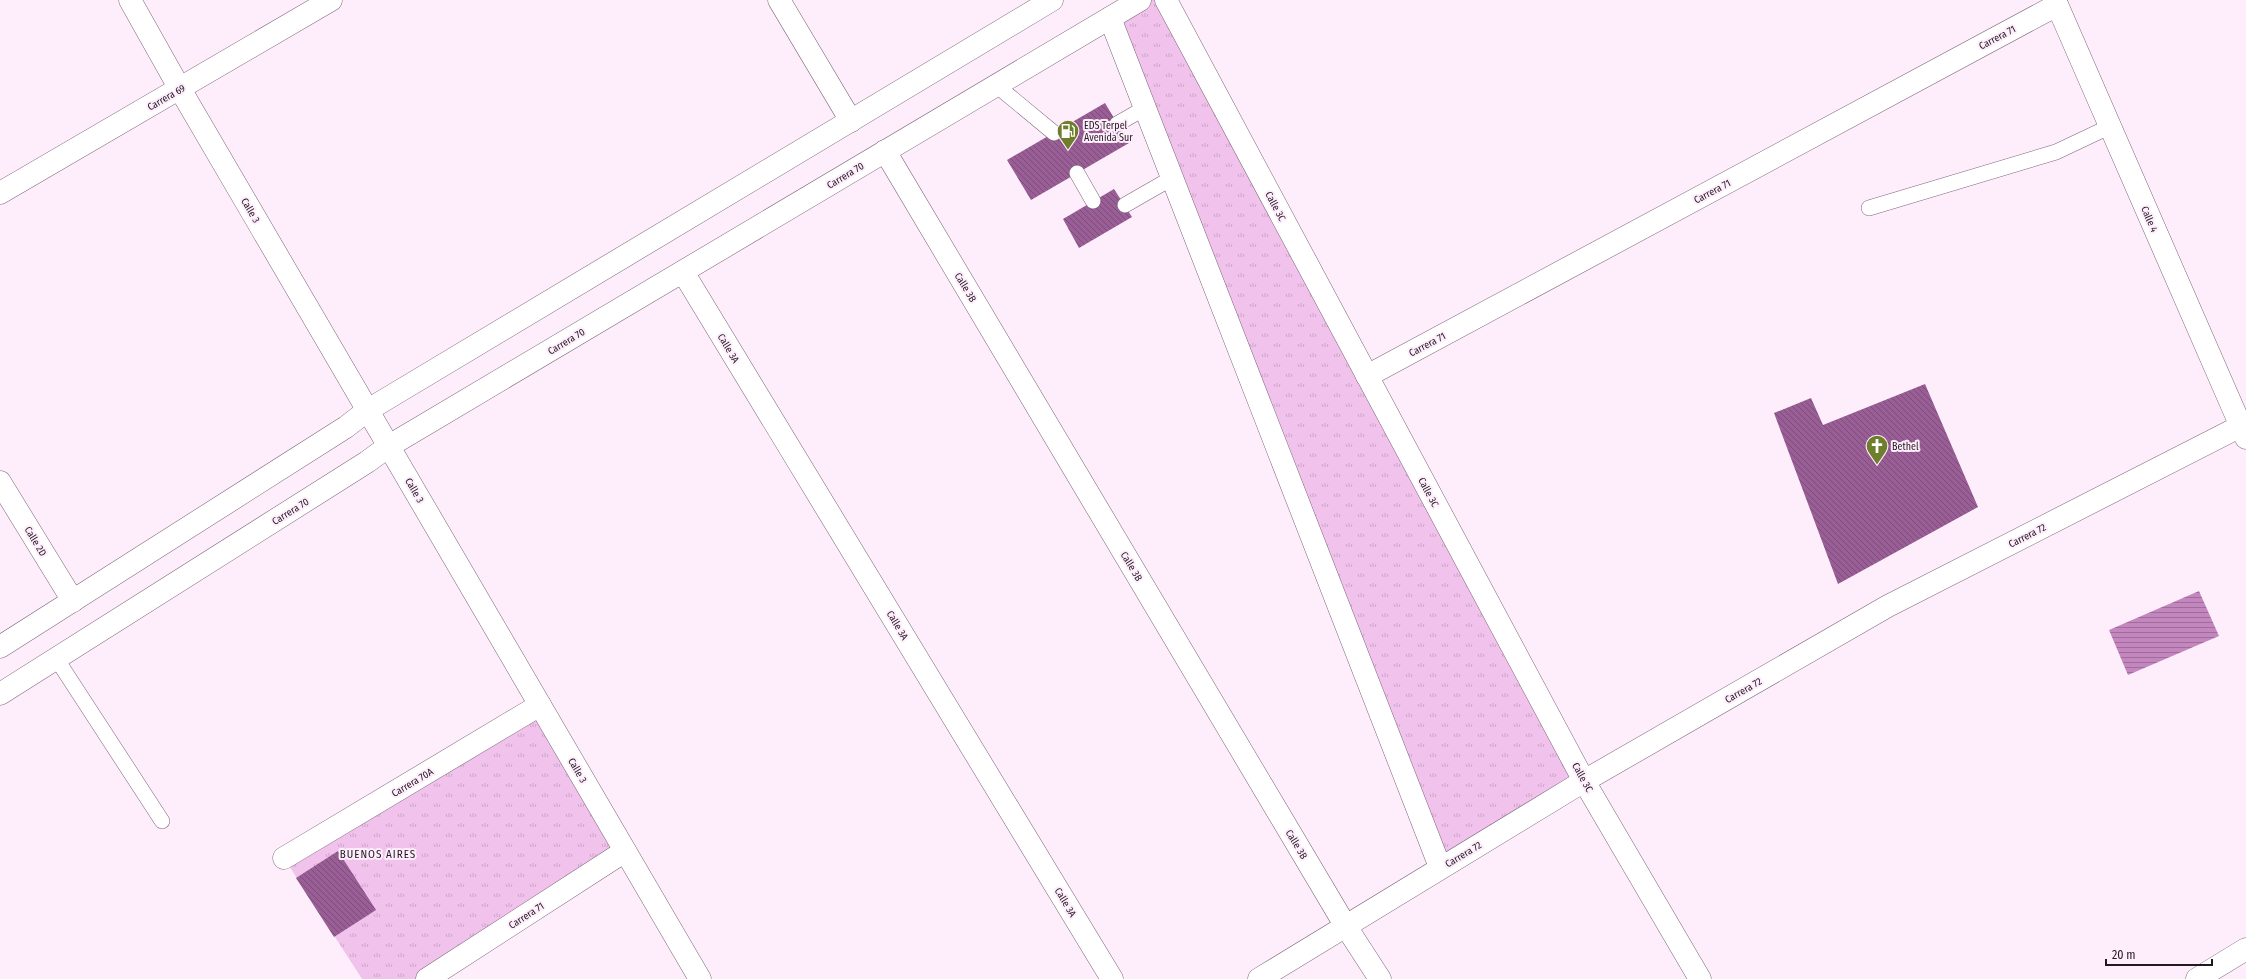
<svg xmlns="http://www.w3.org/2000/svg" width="2246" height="979" font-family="'Fira Sans Condensed',sans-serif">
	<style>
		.park { fill: url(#park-tufts) }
		.water { fill: url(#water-rules) }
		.building { fill: url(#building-back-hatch) }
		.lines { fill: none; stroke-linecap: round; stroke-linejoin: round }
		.lane-casing { stroke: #7d667b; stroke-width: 16 }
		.street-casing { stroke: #7d667b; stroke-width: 23 }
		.secondary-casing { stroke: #7d667b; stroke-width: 23 }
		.lane { stroke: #fff; stroke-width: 15 }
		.street { stroke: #fff; stroke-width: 22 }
		.secondary { stroke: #fff; stroke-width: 22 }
		.labels { text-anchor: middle; stroke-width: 4; stroke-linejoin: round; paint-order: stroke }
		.street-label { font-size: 10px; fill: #211820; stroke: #feeefc }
		.poi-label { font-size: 10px; fill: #211820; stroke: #feeefc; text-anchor: start }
		.neighbourhood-label { font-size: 11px; letter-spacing: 1px; fill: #211820; stroke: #feeefc }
	</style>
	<defs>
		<pattern id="park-tufts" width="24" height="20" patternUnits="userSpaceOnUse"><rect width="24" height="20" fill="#f1c2ec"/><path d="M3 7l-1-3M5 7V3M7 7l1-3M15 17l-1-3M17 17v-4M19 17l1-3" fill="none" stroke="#cea6ca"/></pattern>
		<pattern id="water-rules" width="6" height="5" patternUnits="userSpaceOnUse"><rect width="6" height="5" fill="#c386be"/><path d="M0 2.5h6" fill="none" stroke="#9e6d9a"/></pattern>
		<pattern id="building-back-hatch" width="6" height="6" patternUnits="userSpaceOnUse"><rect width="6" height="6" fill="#985e95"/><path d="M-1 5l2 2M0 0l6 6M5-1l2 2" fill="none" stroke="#7c4d79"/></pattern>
	</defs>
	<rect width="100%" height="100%" fill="#feeefc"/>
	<g class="park">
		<polygon points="1140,0 1166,0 1584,781 1440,867 1110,18"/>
		<polygon points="540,705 625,851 427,979 362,979 284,858"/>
	</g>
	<polygon class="water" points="2199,591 2219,636 2128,675 2109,630"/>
	<g class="building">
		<polygon points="1105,103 1129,143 1031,200 1007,160"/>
		<polygon points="1114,189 1132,217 1079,248 1063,219"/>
		<polygon points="1925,384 1978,507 1838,584 1774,413 1811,398 1823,425"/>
		<polygon points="338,851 376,910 334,937 296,878"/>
	</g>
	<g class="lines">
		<g class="lane-casing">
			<g id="lane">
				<polyline points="996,85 1054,133"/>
				<polyline points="1117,124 1145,108"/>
				<polyline points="1077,173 1093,201"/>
				<polyline points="1125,205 1172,178"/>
				<polyline points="1869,208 2056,152 2111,126"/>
				<polyline points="56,658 162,821"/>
			</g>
		</g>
		<g class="street-casing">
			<g id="street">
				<polyline points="779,0 851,121"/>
				<polyline points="1166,0 1584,781 1700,979"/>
				<polyline points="2055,0 2246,438"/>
				<polyline points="1110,18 1440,867"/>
				<polyline points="885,151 1345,925 1380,979"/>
				<polyline points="0,193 331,0"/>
				<polyline points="683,272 1112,979"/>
				<polyline points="1367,376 2057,5"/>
				<polyline points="0,482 73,601"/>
				<polyline points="284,858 540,705"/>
				<polyline points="427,979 625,851"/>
				<polyline points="1259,979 1584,781 1888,606 2241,426"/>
			</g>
		</g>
		<g class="secondary-casing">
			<g id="secondary">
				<polyline points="130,0 180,89 700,979"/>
				<polyline points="0,647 346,427 368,410 1052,0"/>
				<polyline points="0,694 367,462 389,446 1140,0"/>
				<polyline points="2197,979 2246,949"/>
			</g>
		</g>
		<use href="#lane" class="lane"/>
		<use href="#street" class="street"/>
		<use href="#secondary" class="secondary"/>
	</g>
	<defs>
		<g id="fuel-pin" transform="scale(1.15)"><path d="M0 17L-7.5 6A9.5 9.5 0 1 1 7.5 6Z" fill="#6e7e2c" stroke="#feeefc"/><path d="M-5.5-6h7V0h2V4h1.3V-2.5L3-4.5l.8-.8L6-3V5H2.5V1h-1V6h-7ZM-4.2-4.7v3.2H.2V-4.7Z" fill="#fff"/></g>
		<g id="church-pin" transform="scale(1.15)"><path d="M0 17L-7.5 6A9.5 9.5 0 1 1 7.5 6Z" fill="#6e7e2c" stroke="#feeefc"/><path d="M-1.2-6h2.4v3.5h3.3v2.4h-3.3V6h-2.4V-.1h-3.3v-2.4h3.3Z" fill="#fff"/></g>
	</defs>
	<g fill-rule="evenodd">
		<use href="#fuel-pin" x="1068" y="131"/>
		<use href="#church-pin" x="1877" y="446"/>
	</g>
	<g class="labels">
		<g class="street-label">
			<text transform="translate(1997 37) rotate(-28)" y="4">Carrera 71</text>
			<text transform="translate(166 97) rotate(-30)" y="4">Carrera 69</text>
			<text transform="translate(845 175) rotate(-31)" y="4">Carrera 70</text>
			<text transform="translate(1712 191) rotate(-28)" y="4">Carrera 71</text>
			<text transform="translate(1276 206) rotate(62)" y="4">Calle 3C</text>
			<text transform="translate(251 210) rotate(60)" y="4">Calle 3</text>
			<text transform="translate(2150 219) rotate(67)" y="4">Calle 4</text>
			<text transform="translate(966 287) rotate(59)" y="4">Calle 3B</text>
			<text transform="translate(566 341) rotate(-31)" y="4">Carrera 70</text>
			<text transform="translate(1427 344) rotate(-28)" y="4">Carrera 71</text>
			<text transform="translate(729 348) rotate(59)" y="4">Calle 3A</text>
			<text transform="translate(415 490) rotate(60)" y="4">Calle 3</text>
			<text transform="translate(1429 492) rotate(62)" y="4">Calle 3C</text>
			<text transform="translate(290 511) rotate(-32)" y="4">Carrera 70</text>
			<text transform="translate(2027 535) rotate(-27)" y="4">Carrera 72</text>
			<text transform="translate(36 541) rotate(59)" y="4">Calle 2D</text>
			<text transform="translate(1132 566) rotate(59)" y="4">Calle 3B</text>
			<text transform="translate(898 625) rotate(59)" y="4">Calle 3A</text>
			<text transform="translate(1743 690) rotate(-30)" y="4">Carrera 72</text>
			<text transform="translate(578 770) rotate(60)" y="4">Calle 3</text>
			<text transform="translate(1583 777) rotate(61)" y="4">Calle 3C</text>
			<text transform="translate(412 782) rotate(-31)" y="4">Carrera 70A</text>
			<text transform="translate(1297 844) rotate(59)" y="4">Calle 3B</text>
			<text transform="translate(1463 854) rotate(-31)" y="4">Carrera 72</text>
			<text transform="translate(1066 902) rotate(59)" y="4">Calle 3A</text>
			<text transform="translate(526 915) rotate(-33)" y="4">Carrera 71</text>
		</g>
		<g class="poi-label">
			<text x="1084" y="129">EDS Terpel<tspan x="1084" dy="12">Avenida Sur</tspan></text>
			<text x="1892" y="450">Bethel</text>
		</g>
		<g class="neighbourhood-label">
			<text x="378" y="858">BUENOS AIRES</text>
		</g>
	</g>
	<path d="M2106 959v6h106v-6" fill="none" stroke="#211820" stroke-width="2"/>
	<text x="2112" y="959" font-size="12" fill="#211820" stroke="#feeefc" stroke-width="3" paint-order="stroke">20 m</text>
</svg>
